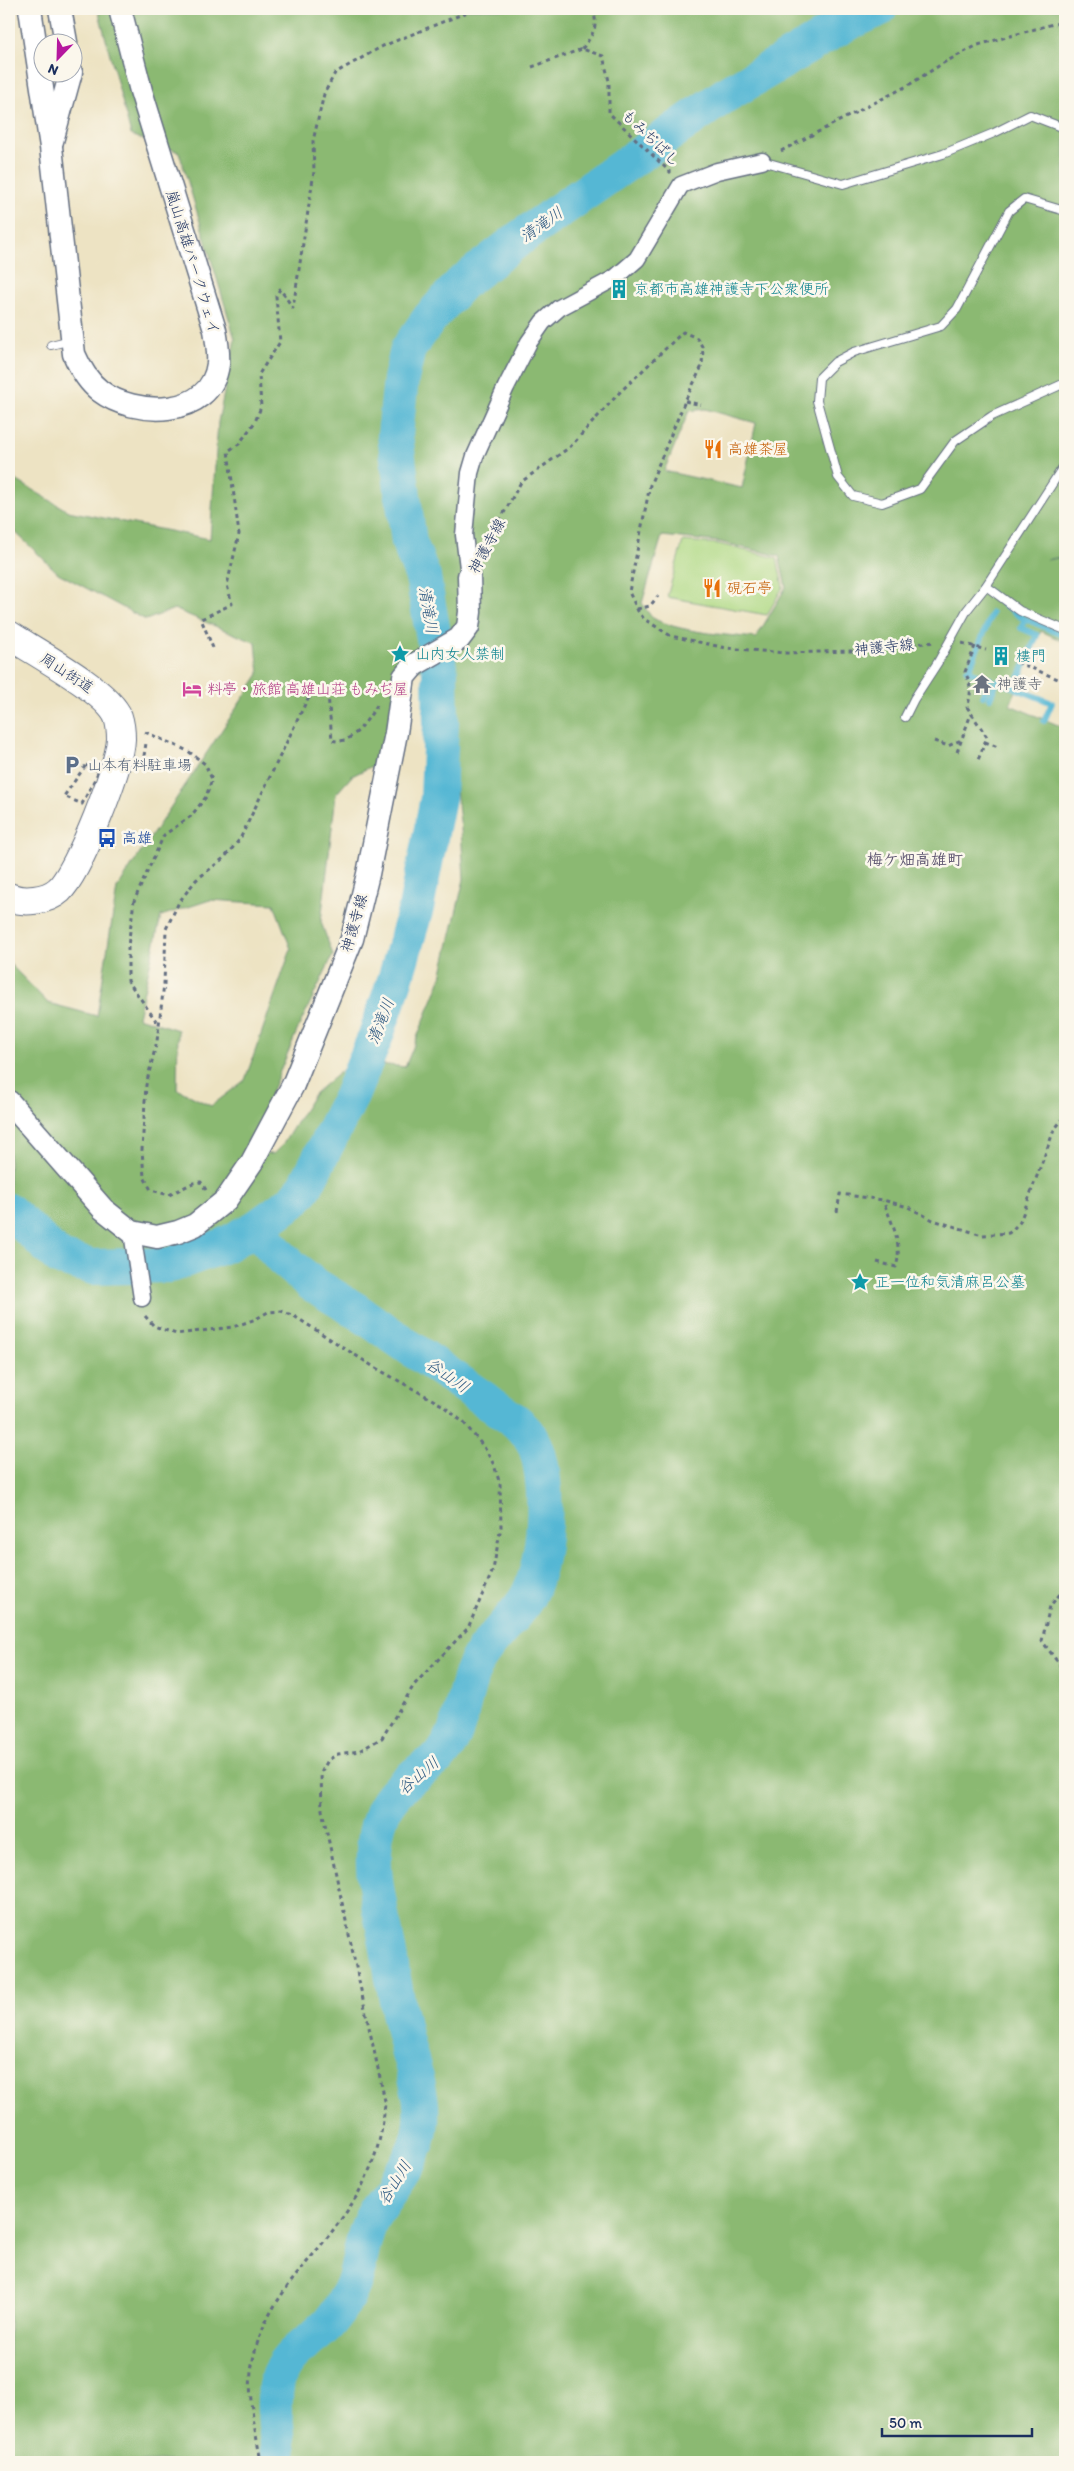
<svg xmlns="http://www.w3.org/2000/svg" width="1074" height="2471" font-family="Itim,'Klee One',sans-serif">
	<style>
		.green { fill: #afd984; stroke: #658471 }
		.forest { fill: #8bb972; stroke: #537468; fill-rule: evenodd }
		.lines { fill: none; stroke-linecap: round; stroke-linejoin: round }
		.stream { stroke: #55b7d4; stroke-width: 6 }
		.river { stroke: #55b7d4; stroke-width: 36 }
		.lane-casing { stroke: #646e81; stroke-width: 10 }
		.street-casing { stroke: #646e81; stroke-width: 19 }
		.secondary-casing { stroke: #646e81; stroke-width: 25 }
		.highway-casing { stroke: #646e81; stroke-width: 30 }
		.path { stroke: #646e81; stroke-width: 3; stroke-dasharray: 4 4; stroke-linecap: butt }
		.lane { stroke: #fff; stroke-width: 8 }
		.street { stroke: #fff; stroke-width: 16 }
		.secondary { stroke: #fff; stroke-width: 22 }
		.highway { stroke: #fff; stroke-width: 28 }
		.labels { text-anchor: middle; stroke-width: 5; stroke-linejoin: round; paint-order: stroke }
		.street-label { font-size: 15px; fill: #1b2f5e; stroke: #fbf7ec }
		.culture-label { font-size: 15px; fill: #0d838f; stroke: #fbf7ec; text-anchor: start }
		.food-label { font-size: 15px; fill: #c56008; stroke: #fbf7ec; text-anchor: start }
		.worship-label { font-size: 15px; fill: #5b616d; stroke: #fbf7ec; text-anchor: start }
		.hotel-label { font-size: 15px; fill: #b23c85; stroke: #fbf7ec; text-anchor: start }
		.service-label { font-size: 15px; fill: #4e5e75; stroke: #fbf7ec; text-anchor: start }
		.transit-label { font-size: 15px; fill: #164399; stroke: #fbf7ec; text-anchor: start }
		.water-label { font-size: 16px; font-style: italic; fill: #2c5881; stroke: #fbf7ec }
		.neighbourhood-label { font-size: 16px; font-weight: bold; fill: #615873; stroke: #fbf7ec }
	</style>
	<rect width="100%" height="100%" fill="#fbf7ec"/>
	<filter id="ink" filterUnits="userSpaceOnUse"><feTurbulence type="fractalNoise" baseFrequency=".02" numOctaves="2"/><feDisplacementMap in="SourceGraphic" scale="10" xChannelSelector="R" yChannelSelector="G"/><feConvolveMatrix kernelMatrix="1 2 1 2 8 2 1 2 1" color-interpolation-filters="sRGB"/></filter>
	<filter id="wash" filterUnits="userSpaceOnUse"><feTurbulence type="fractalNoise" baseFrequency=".0096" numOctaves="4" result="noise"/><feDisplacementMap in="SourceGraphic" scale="20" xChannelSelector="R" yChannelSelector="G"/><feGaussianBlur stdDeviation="1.12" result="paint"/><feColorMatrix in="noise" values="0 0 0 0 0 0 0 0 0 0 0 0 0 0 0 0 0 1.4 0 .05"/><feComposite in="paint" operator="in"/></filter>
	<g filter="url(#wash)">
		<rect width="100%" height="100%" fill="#ede3c3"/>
		<polygon class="green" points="683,541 719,544 777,558 783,587 767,615 667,597"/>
		<path class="forest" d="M 98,9 L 1065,9 L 1065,556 L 1046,560 L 1065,557 L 1065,642 L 1041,631 L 1010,705 L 1065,728 L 1065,2462 L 9,2462 L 9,963 L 48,1003 L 97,1016 L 117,888 L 259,674 L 256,643 L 174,609 L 146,620 L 58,573 L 9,526 L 9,476 L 68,511 L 210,539 L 218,422 L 235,339 L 179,152 L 131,135 ZM 705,409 L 756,423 L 742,488 L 664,471 L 689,411 ZM 662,536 L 720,542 L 779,556 L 786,587 L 756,638 C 728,635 676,632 653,618 C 649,615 645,607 642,603 ZM 445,663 L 448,726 L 461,829 L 464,879 L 440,981 L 405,1067 L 353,1061 L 314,1094 L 283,1144 L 273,1154 L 262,1153 L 270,1119 L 265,1107 L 300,1024 L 333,955 L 321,922 L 336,794 L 352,776 L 382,761 L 399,674 ZM 210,900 L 274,904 L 291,949 L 245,1080 L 211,1106 L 177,1089 L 178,1030 L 138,1017 L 161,916 Z"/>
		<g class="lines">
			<g class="stream">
				<polyline points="986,591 1021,617 1065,636"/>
				<polyline points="1025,619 1021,628 1037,635 1015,688 1052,703 1044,721"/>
				<polyline points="967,670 990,679 983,696"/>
				<polyline points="969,670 992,613"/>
				<polyline points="990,698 997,681 1015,688"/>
			</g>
			<g class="river">
				<polyline points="9,1211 60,1258 93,1267 170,1265 225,1245 256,1228 293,1201 305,1187 351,1096 375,1038 395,980 416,908 438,798 441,724 440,672 423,577 409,542 395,435 401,379 408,349 430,318 462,283 520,238 724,96 842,26 879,9"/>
				<path d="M 256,1228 L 282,1258 L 311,1283 L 357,1311 L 517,1422 C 521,1427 528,1433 532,1439 C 552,1474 547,1570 524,1602 C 509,1623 490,1639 477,1661 C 462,1690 464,1727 443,1753 C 439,1759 431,1763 425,1767 C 409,1780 390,1793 382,1813 C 364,1858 380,1904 388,1949 C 394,1982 398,2014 407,2046 C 416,2079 428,2106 417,2142 C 408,2170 387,2191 373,2216 C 359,2241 362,2274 346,2298 C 342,2306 336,2315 330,2322 C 313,2342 283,2353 277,2382 C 271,2408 279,2436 279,2462"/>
			</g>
		</g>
	</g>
	<g filter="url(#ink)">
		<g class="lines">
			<g class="lane-casing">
				<g id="lane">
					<polyline points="762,161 843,184 943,154 994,133 1030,115 1061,127 1065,133"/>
					<polyline points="1065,211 1024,199 1009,211 957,309 941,326 854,352 835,362 819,378 817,401 838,477 853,496 882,503 920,489 955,441 992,416 1065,383"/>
					<polyline points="51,345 71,340"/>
					<polyline points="986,586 1020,611 1065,630"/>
					<polyline points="905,717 914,699 938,662 967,610 986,586 1065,464"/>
				</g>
			</g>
			<g class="street-casing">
				<g id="street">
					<polyline points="469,576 464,535 470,473 475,456 506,387 529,342 543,322 559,308 615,278 637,259 681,185 717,171 762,161"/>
					<polyline points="132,1232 142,1298"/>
				</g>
			</g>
			<g class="secondary-casing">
				<g id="secondary">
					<path d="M 30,9 L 51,147 L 74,354 C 80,368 87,381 100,391 C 134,417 211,419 218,364 C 219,353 217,341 215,330 L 141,91 L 120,9"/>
					<polyline points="60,9 66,42"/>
					<polyline points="52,141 71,72"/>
					<polyline points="9,1102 103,1209 132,1232 157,1237 178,1232 195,1225 226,1200 252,1162 293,1085 352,939 368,874 396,733 404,677 414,665 459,639 468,627 470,612 469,576"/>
				</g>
			</g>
			<g class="highway-casing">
				<path id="highway" d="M 9,635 C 33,651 108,691 118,717 C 120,723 121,733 121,739 C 120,767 79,871 59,890 C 47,901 23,903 9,897"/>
			</g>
			<g class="path">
				<path d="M 582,49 C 592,36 600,25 592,9"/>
				<polyline points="532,67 582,49 603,56 609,81 609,113 671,173"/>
				<polyline points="781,151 907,86 945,62 978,45 1053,24 1065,23"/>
				<polyline points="685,401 701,405"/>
				<polyline points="484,549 521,482 570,447 620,392 683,332 697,338 703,348 702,366 685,401 650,485 629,592 638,611 644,619 671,636 726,648 786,653 852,651 934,642"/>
				<polyline points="637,609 650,606 658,596"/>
				<polyline points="962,643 986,650"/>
				<path d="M 975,646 L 965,672 C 971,684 972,694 967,707 L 987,737 L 978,760"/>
				<polyline points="213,648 201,619 232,604 227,585 239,534 228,451 239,444 255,422 261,407 259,374 280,342 276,296 280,289 293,308 314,172 313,141 324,94 335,73 383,46 475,9"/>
				<polyline points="1017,662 1065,682"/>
				<polyline points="145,732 188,751 205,764 212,779 206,797 191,816 164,835 134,901 128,946 128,981 159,1025"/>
				<polyline points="934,741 948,746 961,740"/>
				<polyline points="985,742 998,747"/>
				<polyline points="957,752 971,714"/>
				<polyline points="144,756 146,743"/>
				<polygon points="86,765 99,771 82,804 64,796"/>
				<path d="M 206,1190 L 201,1182 L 193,1183 L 169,1195 L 151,1190 L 144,1177 L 142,1150 L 146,1085 L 157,1041 L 164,984 L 166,929 L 179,902 L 196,880 L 225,857 L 240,839 L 307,700 L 317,691 L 328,694 L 332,740 C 352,747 368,718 378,704"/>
				<polyline points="837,1212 840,1194 883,1200 908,1207 933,1220 982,1235 1009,1233 1020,1222 1054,1130 1065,1116"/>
				<path d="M 877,1262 L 896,1267 C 903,1244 892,1223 883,1201"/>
				<path d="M 145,1316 L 154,1326 L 176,1334 L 233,1327 L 256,1319 L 268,1312 L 281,1311 L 294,1316 L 374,1367 L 442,1405 L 464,1423 L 484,1447 L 494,1465 L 500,1484 L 501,1527 L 493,1570 L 468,1628 L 414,1685 L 382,1738 L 359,1751 L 338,1754 L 328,1760 L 321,1773 L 322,1810 L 385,2101 C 383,2142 369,2180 345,2214 C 308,2267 260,2302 251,2372 C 248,2402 256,2433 261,2462"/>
				<polyline points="1065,1588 1050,1606 1042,1641 1060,1665 1065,1692"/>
			</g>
			<use href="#lane" class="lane"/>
			<use href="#street" class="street"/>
			<use href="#secondary" class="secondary"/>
			<use href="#highway" class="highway"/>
		</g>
	</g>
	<defs>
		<g id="building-bare" transform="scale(1.5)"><path d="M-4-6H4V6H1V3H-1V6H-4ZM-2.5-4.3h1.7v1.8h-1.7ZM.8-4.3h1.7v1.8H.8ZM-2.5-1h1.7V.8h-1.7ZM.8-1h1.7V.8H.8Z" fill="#0f9aa8" stroke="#fbf7ec" stroke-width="2.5" paint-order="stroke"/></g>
		<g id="restaurant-bare" transform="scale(1.5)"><path d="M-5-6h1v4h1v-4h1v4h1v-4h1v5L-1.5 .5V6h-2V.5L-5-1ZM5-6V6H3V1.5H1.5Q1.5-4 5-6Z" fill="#e8710a" stroke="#fbf7ec" stroke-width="2.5" paint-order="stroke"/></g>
		<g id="sight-bare" transform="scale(1.5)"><path d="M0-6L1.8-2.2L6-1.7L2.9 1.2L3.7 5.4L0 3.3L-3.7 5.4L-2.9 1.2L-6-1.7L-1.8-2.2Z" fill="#0f9aa8" stroke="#fbf7ec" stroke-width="2.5" paint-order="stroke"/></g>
		<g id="temple-bare" transform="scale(1.5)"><path d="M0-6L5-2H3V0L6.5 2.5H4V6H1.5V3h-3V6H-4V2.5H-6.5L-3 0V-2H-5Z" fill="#6b7280" stroke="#fbf7ec" stroke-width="2.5" paint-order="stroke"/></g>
		<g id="hotel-bare" transform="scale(1.5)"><path d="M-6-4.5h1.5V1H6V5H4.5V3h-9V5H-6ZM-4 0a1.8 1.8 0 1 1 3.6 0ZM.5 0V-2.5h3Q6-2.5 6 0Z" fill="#d1479c" stroke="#fbf7ec" stroke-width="2.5" paint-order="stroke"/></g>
		<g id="parking-bare" transform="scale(1.5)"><path d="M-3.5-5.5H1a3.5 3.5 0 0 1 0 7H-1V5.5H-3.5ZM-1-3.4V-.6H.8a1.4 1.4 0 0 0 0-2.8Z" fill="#5c6f8a" stroke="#fbf7ec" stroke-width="2.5" paint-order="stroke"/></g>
		<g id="bus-bare" transform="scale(1.5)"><path d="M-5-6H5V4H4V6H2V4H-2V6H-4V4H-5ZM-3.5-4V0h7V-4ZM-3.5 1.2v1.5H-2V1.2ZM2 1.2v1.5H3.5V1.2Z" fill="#1a4fb4" stroke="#fbf7ec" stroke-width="2.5" paint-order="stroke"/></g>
	</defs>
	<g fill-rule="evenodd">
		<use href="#building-bare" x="619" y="289"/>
		<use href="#restaurant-bare" x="713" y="449"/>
		<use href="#restaurant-bare" x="712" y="588"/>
		<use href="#sight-bare" x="400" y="654"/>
		<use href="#building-bare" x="1001" y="656"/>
		<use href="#temple-bare" x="982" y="684"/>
		<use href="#hotel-bare" x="192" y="689"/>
		<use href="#parking-bare" x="72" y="765"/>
		<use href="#bus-bare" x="107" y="838"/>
		<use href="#sight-bare" x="860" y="1282"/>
	</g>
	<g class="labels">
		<g class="street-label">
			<text transform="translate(651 138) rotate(44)" y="5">もみぢばし</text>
			<text transform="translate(193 262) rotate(73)" y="5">嵐山高雄パークウェイ</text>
			<text transform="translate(487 546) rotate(-62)" y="5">神護寺線</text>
			<text transform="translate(884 647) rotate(-6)" y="5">神護寺線</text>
			<text transform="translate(67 673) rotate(33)" y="5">周山街道</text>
			<text transform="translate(354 923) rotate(-74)" y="5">神護寺線</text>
		</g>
		<g class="culture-label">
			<text x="634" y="294">京都市高雄神護寺下公衆便所</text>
			<text x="415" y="659">山内女人禁制</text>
			<text x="1016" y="661">樓門</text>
			<text x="875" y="1287">正一位和気清麻呂公墓</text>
		</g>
		<g class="food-label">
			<text x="728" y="454">高雄茶屋</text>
			<text x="727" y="593">硯石亭</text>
		</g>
		<g class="worship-label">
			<text x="997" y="689">神護寺</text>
		</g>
		<g class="hotel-label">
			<text x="207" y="694">料亭・旅館 高雄山荘 もみぢ屋</text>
		</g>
		<g class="service-label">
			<text x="87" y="770">山本有料駐車場</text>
		</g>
		<g class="transit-label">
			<text x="122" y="843">高雄</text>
		</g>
		<g class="water-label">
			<text transform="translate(541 224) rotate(-35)" y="6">清滝川</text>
			<text transform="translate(429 610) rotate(80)" y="6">清滝川</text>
			<text transform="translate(380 1021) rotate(-69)" y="6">清滝川</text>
			<text transform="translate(448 1375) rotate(34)" y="6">谷山川</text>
			<text transform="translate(418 1775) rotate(-40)" y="6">谷山川</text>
			<text transform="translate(394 2182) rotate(-58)" y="6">谷山川</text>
		</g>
		<g class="neighbourhood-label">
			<text x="915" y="865">梅ケ畑高雄町</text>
		</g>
	</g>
	<rect width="1074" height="2471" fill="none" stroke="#fbf7ec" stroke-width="30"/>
	<g transform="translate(58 58) rotate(203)"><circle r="24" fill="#fbf7ec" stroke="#a1a7b3"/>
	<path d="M0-4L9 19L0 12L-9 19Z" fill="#b5179e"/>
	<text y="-8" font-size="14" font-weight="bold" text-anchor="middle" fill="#1b2f5e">N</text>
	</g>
	<path d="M882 2428v8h150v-8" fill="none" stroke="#1b2f5e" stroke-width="2.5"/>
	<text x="889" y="2428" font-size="15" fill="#1b2f5e" stroke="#fbf7ec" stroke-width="4" paint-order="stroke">50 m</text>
</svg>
